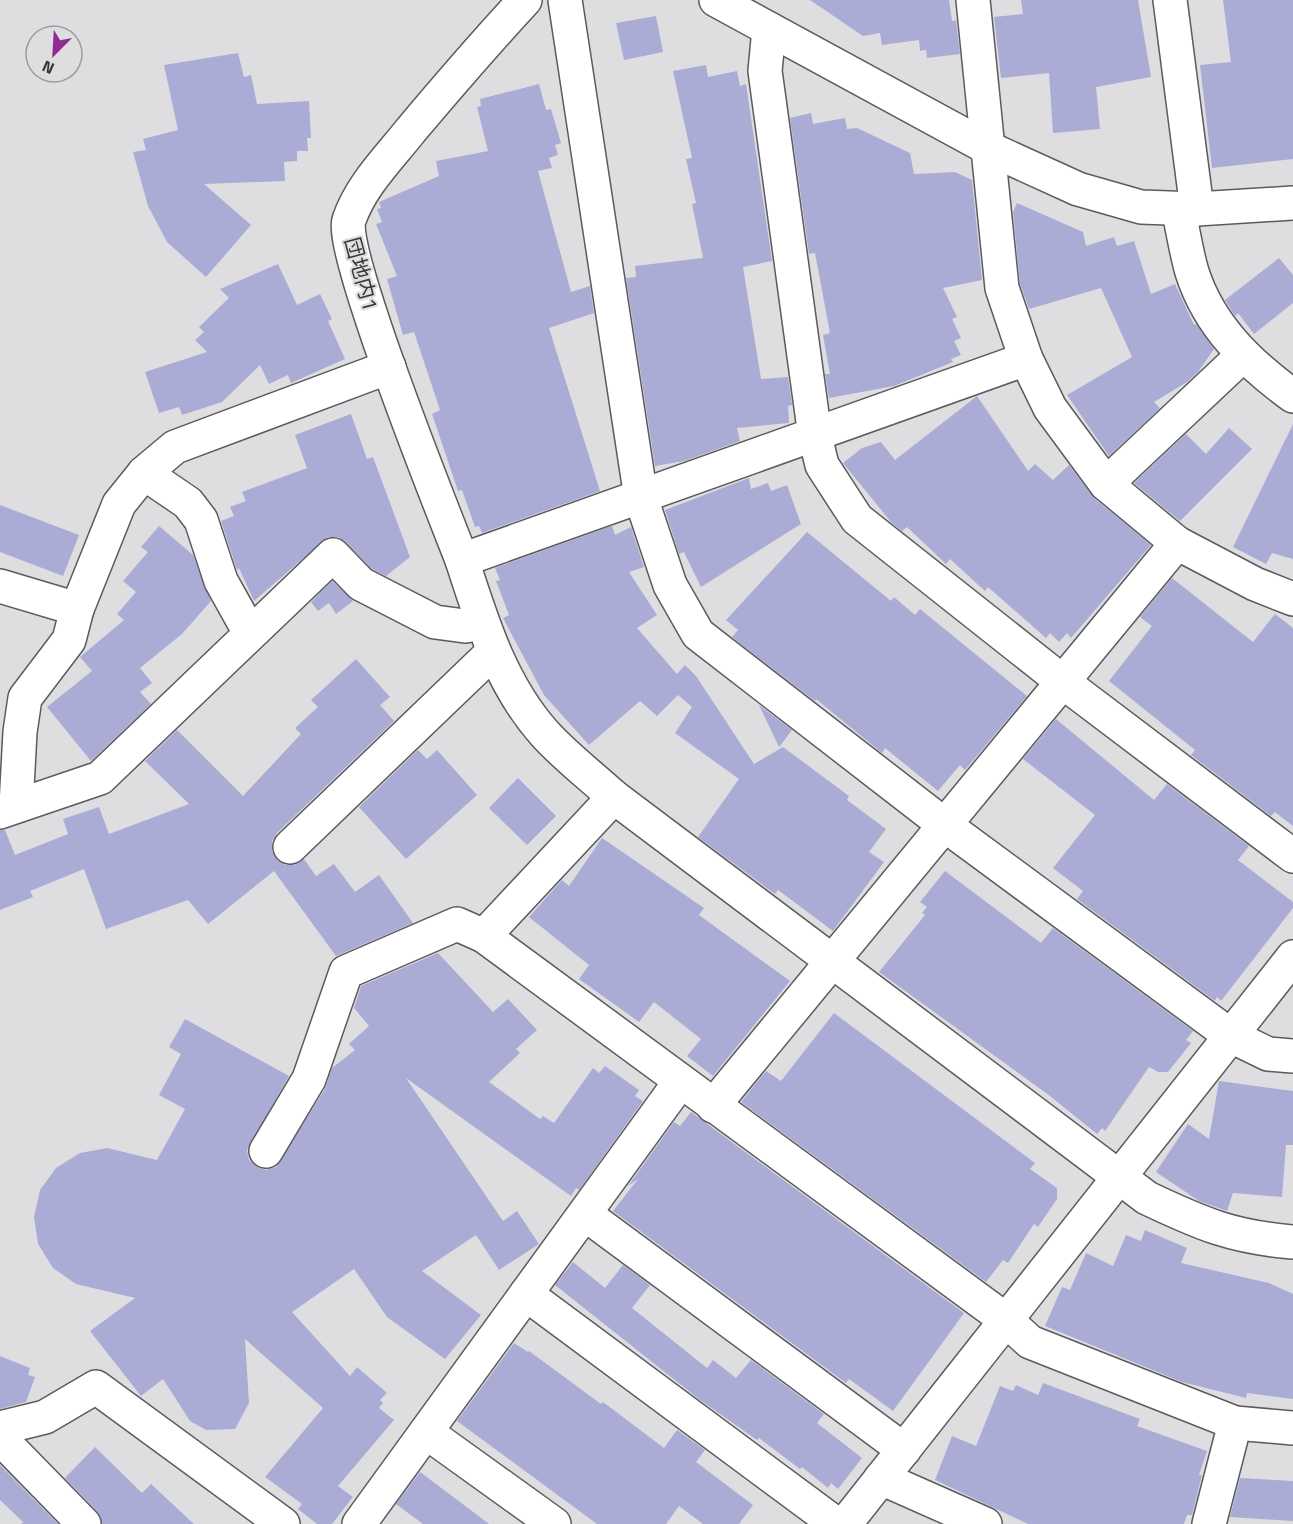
<svg xmlns="http://www.w3.org/2000/svg" width="1293" height="1524" font-family="'Titillium Web','Noto Sans JP',sans-serif">
	<style>
		.building { fill: #abacd5 }
		.lines { fill: none; stroke-linecap: round; stroke-linejoin: round }
		.street-casing { stroke: #5b5b5e; stroke-width: 36 }
		.secondary-casing { stroke: #5b5b5e; stroke-width: 36 }
		.street { stroke: #fff; stroke-width: 33 }
		.secondary { stroke: #fff; stroke-width: 33 }
		.labels { text-anchor: middle; stroke-width: 4.5; stroke-linejoin: round; paint-order: stroke }
		.street-label { font-size: 21px; fill: #353637; stroke: #dedee1 }
	</style>
	<rect width="100%" height="100%" fill="#dedee1"/>
	<g class="building">
		<polygon points="810,0 949,0 952,21 956,20 960,54 927,58 926,50 920,51 919,40 882,45 880,33 863,36"/>
		<polygon points="1021,0 1138,0 1151,77 1096,87 1100,129 1053,133 1049,73 1001,78 994,17 1023,14"/>
		<polygon points="1223,0 1293,0 1293,159 1212,168 1200,65 1231,62"/>
		<polygon points="656,16 663,52 624,60 616,23"/>
		<polygon points="238,53 244,77 251,75 257,104 309,101 311,138 307,138 308,151 297,151 297,161 284,162 285,181 204,184 251,225 206,277 167,242 148,206 133,152 146,150 143,139 178,130 164,65"/>
		<polygon points="706,65 708,77 737,71 740,86 746,84 772,261 743,267 761,379 788,377 792,405 788,406 789,423 737,428 740,441 684,461 655,466 626,278 636,277 635,266 703,258 692,204 696,203 686,159 692,158 673,71"/>
		<polygon points="539,84 546,110 551,109 561,143 555,145 558,155 549,158 552,168 538,171 571,292 590,286 594,313 549,328 600,491 482,533 479,526 475,527 462,490 458,491 432,414 440,410 414,332 403,335 387,279 397,276 376,224 382,222 377,209 381,208 379,202 439,176 436,161 488,151 477,107 481,106 480,99"/>
		<polygon points="811,113 813,124 845,118 847,129 857,128 910,153 914,174 955,172 972,180 982,280 943,288 957,317 952,319 961,338 954,341 961,355 951,359 953,362 894,386 829,398 825,374 830,374 823,335 830,333 815,253 809,254 790,118"/>
		<polygon points="1017,203 1083,232 1086,246 1114,237 1117,246 1134,241 1151,294 1175,284 1194,325 1196,324 1214,349 1198,372 1187,382 1154,402 1160,408 1109,456 1067,395 1132,357 1101,288 1029,309 1020,284 1013,212"/>
		<polygon points="1279,258 1293,275 1293,303 1254,334 1238,313 1235,316 1225,300"/>
		<polygon points="278,264 297,305 320,294 332,319 328,321 345,359 291,383 288,375 269,384 260,365 222,402 182,415 179,407 159,413 145,372 207,352 195,340 204,332 199,327 229,298 220,289"/>
		<polygon points="977,396 1028,471 1035,464 1053,480 1069,465 1094,498 1151,545 1071,638 1067,633 1059,642 1050,633 1046,638 988,587 985,591 950,559 946,564 907,527 902,531 891,522 843,463 862,448 881,442 895,460"/>
		<polygon points="351,414 367,459 373,457 410,557 386,576 372,569 346,542 338,537 328,537 254,601 239,568 237,570 221,521 234,516 230,507 246,501 242,492 307,468 295,435"/>
		<polygon points="1293,424 1293,559 1272,553 1266,564 1233,547"/>
		<polygon points="1229,428 1252,449 1180,521 1134,483 1186,434 1206,454"/>
		<polygon points="749,478 751,489 768,483 771,491 787,485 801,524 701,587 684,552 679,554 665,510"/>
		<polygon points="0,505 79,535 63,576 0,552"/>
		<polygon points="159,526 193,555 211,601 182,634 140,668 152,683 140,692 151,704 91,761 47,707 92,671 80,657 124,620 117,614 136,592 123,581 148,552 141,547"/>
		<polygon points="612,526 615,535 631,527 644,567 629,572 657,615 637,628 677,674 685,665 696,676 754,764 783,747 849,796 847,800 886,829 869,852 884,862 833,931 778,890 775,894 698,837 739,779 675,733 692,707 678,695 657,716 640,701 589,745 544,695 503,618 509,615 496,581 500,580 495,568"/>
		<polygon points="807,532 891,601 894,597 915,615 920,609 1027,696 965,770 960,765 938,791 885,748 882,753 816,699 815,701 732,637 738,630 726,620"/>
		<polygon points="1172,578 1253,642 1275,614 1293,628 1293,826 1275,812 1271,816 1191,755 1195,750 1109,681 1152,626 1140,617"/>
		<polygon points="332,581 353,601 336,614 329,603 318,611 311,602"/>
		<polygon points="356,659 390,697 380,705 394,721 277,833 272,841 272,851 277,860 285,865 295,865 304,859 316,876 334,864 355,892 379,875 413,923 336,956 274,871 208,924 188,900 106,929 84,869 30,891 33,897 0,910 0,830 5,830 15,855 68,834 63,819 99,807 109,834 189,804 145,761 177,730 243,796 301,734 295,728 318,707 311,700"/>
		<polygon points="759,705 792,730 779,747"/>
		<polygon points="1056,719 1154,800 1167,784 1249,846 1238,860 1293,902 1293,908 1221,1001 1217,997 1215,1001 1077,899 1083,891 1053,868 1095,815 1023,759"/>
		<polygon points="418,750 427,759 437,750 477,795 406,859 359,807"/>
		<polygon points="518,778 556,816 527,845 489,808"/>
		<polygon points="602,838 704,908 699,915 790,981 713,1076 687,1056 701,1039 654,1002 639,1022 579,979 589,965 529,917 562,880 569,886"/>
		<polygon points="945,871 1041,943 1053,928 1193,1031 1186,1040 1191,1043 1168,1072 1158,1072 1149,1067 1105,1131 1102,1128 1097,1134 1050,1096 879,972 925,915 922,913 927,907 920,902"/>
		<polygon points="438,953 493,1012 508,999 537,1030 516,1049 520,1053 489,1082 540,1119 543,1116 554,1123 593,1068 599,1073 605,1066 639,1090 635,1096 643,1101 579,1190 576,1188 571,1196 406,1078 503,1221 517,1211 539,1244 499,1270 476,1235 422,1271 481,1315 445,1359 387,1317 354,1269 292,1312 350,1376 357,1367 387,1393 380,1400 383,1403 379,1408 394,1420 338,1486 353,1497 332,1524 317,1524 298,1509 302,1504 265,1477 323,1408 245,1339 249,1403 235,1429 206,1430 190,1421 163,1379 141,1396 90,1331 135,1298 76,1284 53,1268 38,1244 34,1217 40,1190 56,1168 80,1153 107,1148 157,1160 185,1109 159,1095 181,1054 169,1047 185,1019 289,1076 247,1150 249,1160 257,1167 266,1170 276,1167 325,1089 332,1068 355,1050 349,1044 369,1026 354,1008 361,986"/>
		<polygon points="834,1013 1035,1163 1030,1169 1057,1188 1057,1199 1038,1227 1034,1224 1008,1263 1003,1260 986,1282 741,1102 766,1071 781,1081"/>
		<polygon points="1219,1081 1293,1091 1293,1145 1286,1145 1282,1197 1233,1193 1227,1211 1199,1201 1156,1172 1188,1124 1209,1139"/>
		<polygon points="691,1112 964,1313 893,1411 849,1379 846,1383 613,1211 638,1179 628,1186 674,1122 680,1126"/>
		<polygon points="1145,1230 1187,1248 1181,1263 1269,1283 1293,1294 1293,1399 1247,1393 1246,1398 1182,1382 1045,1326 1062,1287 1070,1290 1086,1253 1113,1266 1126,1235 1141,1241"/>
		<polygon points="573,1262 605,1288 623,1265 650,1285 632,1308 707,1368 713,1360 736,1378 751,1360 824,1414 817,1423 862,1458 838,1489 831,1483 828,1488 802,1467 800,1469 759,1438 757,1440 700,1400 555,1285"/>
		<polygon points="514,1343 528,1352 529,1351 601,1404 603,1402 664,1448 677,1430 705,1450 696,1462 753,1505 739,1524 703,1524 679,1506 666,1524 597,1524 457,1421"/>
		<polygon points="0,1356 30,1368 28,1375 35,1377 26,1402 0,1409"/>
		<polygon points="1043,1383 1140,1419 1137,1426 1207,1451 1199,1475 1202,1475 1192,1515 1187,1515 1184,1524 1028,1524 935,1480 952,1436 976,1446 1000,1386 1013,1391 1016,1385 1038,1395"/>
		<polygon points="95,1447 142,1493 151,1484 194,1524 102,1524 97,1511 65,1478"/>
		<polygon points="0,1465 58,1524 21,1524 23,1522 0,1500"/>
		<polygon points="420,1472 464,1505 489,1524 423,1524 396,1504"/>
		<polygon points="1240,1478 1293,1481 1293,1521 1230,1517"/>
	</g>
	<g class="lines">
		<g class="street-casing">
			<g id="street">
				<polyline points="565,0 641,498 670,585 698,634 946,826 1231,1036 1268,1054 1293,1056"/>
				<polyline points="973,0 1002,288 1026,359 1050,408 1106,484 1177,543 1255,584 1293,599"/>
				<polyline points="1170,0 1197,209"/>
				<polyline points="769,29 765,71 815,436 822,465 857,519 1063,682 1293,856"/>
				<path d="M 1178,209 C 1183,229 1186,252 1192,272 C 1209,326 1249,364 1293,396"/>
				<path d="M 1026,359 L 462,560 C 482,622 501,685 545,734 C 566,757 591,776 614,797 L 484,936 L 1006,1320 L 1030,1342 L 1235,1423 L 1293,1428"/>
				<polyline points="144,473 188,503 201,520 221,581 250,633"/>
				<polyline points="1106,484 1242,356"/>
				<path d="M 462,560 C 444,514 338,249 349,220 C 361,185 389,158 411,130 C 448,86 486,42 525,0"/>
				<polyline points="0,586 77,609"/>
				<path d="M 614,797 L 1147,1198 C 1202,1224 1232,1237 1293,1242"/>
				<polyline points="16,806 20,732 25,698 69,640 77,609 119,504 144,473 175,447 389,367"/>
				<polyline points="0,812 100,778 333,555 361,584 435,622 465,626 482,623"/>
				<polyline points="290,847 493,652"/>
				<polyline points="713,1106 1177,543"/>
				<polyline points="266,1151 309,1079 346,972 457,924 484,936"/>
				<polyline points="585,1214 904,1450"/>
				<polyline points="526,1294 836,1524"/>
				<polyline points="0,1428 45,1417 96,1387 283,1524"/>
				<polyline points="426,1432 554,1524"/>
				<polyline points="0,1438 84,1524"/>
				<polyline points="881,1478 985,1524"/>
				<polyline points="359,1524 680,1082"/>
				<polyline points="845,1524 1293,957"/>
				<polyline points="1209,1524 1235,1423"/>
			</g>
		</g>
		<g class="secondary-casing">
			<polyline id="secondary" points="716,0 990,149 1078,189 1141,207 1197,209 1293,203"/>
		</g>
		<use href="#street" class="street"/>
		<use href="#secondary" class="secondary"/>
	</g>
	<g class="labels">
		<g class="street-label">
			<text transform="translate(361 274) rotate(75)" y="7">団地内1</text>
		</g>
	</g>
	<g transform="translate(54 54) rotate(204)"><circle r="28" fill="#dedee1" stroke="#9a9b9d" stroke-width="1.5"/>
	<path d="M0-4.5L10 22L0 15L-10 22Z" fill="#912b90"/>
	<text y="-9" font-size="16" font-weight="bold" text-anchor="middle" fill="#353637">N</text>
	</g>
</svg>
